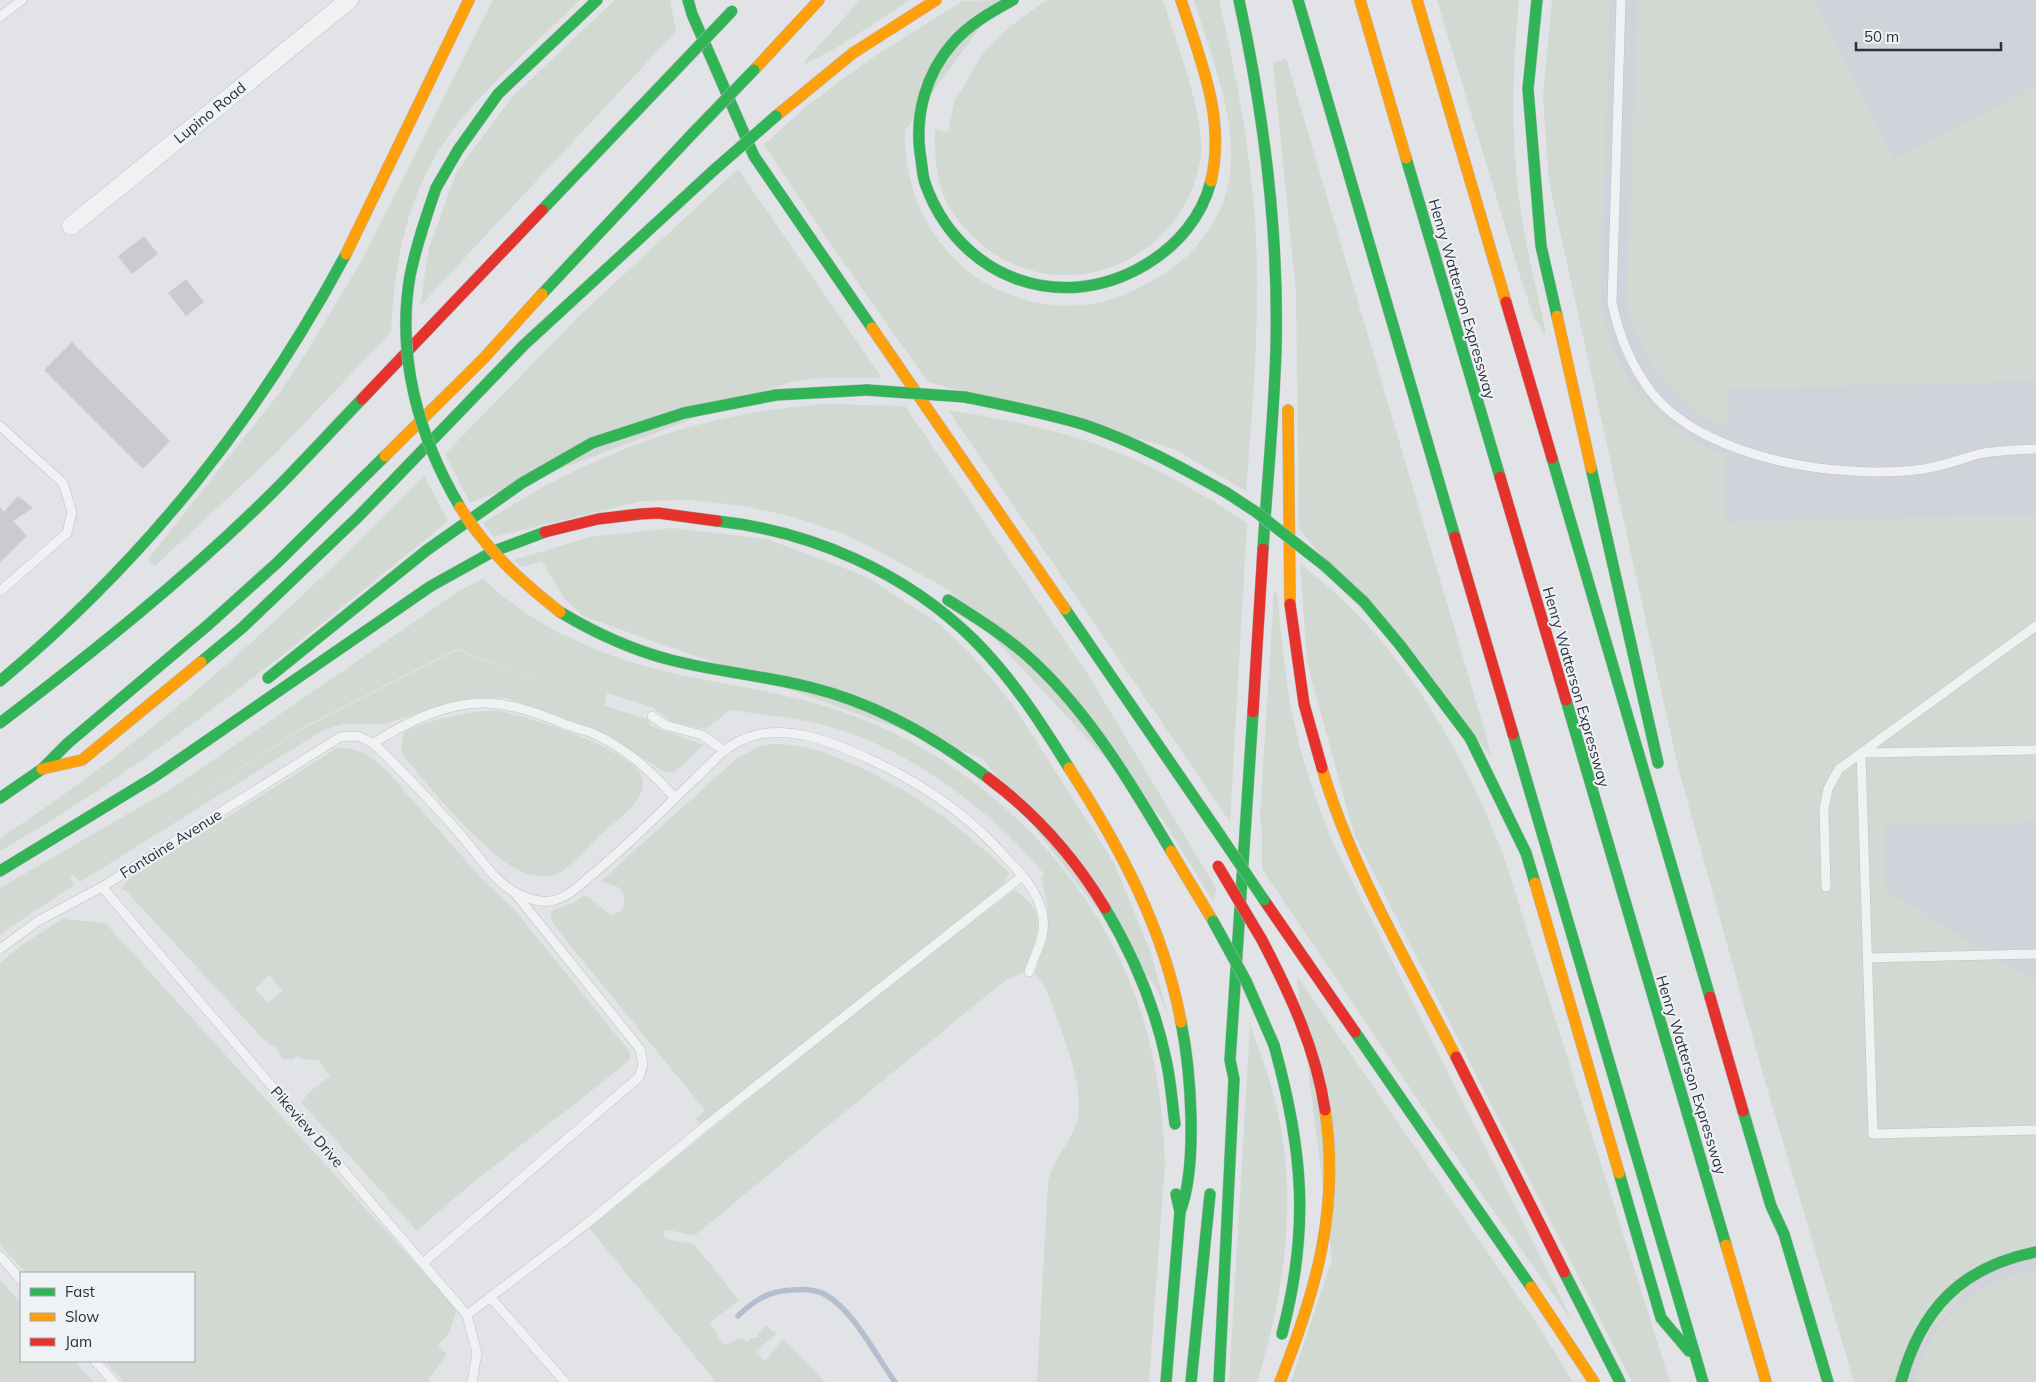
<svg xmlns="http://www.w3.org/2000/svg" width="2036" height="1382" font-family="Mulish,sans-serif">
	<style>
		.built { fill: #d0d3d9 }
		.green { fill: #d2d9d2; fill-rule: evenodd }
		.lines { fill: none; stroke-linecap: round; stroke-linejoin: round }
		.stream { stroke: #b3bfce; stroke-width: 5.5 }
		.building { fill: #cacbce }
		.lane-casing { stroke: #c0c1c4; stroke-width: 10 }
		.street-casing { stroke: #c0c1c4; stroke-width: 19 }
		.fast-casing { stroke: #b4b6ba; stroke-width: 12 }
		.slow-casing { stroke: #b4b6ba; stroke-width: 12 }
		.jam-casing { stroke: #b4b6ba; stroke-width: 12 }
		.lane { stroke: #f0f1f3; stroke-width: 9 }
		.street { stroke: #f0f1f3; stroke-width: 18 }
		.fast { stroke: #30b455; stroke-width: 11 }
		.slow { stroke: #ff9f0a; stroke-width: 11 }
		.jam { stroke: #e5322d; stroke-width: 11 }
		.fast-bridge-casing { stroke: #b4b6ba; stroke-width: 12; stroke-linecap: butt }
		.slow-bridge-casing { stroke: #b4b6ba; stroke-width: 12; stroke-linecap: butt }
		.jam-bridge-casing { stroke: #b4b6ba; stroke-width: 12; stroke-linecap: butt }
		.fast-bridge { stroke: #30b455; stroke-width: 11 }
		.slow-bridge { stroke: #ff9f0a; stroke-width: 11 }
		.jam-bridge { stroke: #e5322d; stroke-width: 11 }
		.labels { text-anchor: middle; stroke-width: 4; stroke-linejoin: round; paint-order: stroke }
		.street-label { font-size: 15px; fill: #2b303d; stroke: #eff2f5 }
	</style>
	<rect width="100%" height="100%" fill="#e1e3e6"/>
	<polygon class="built" points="1590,0 2036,0 2036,1382 1887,1382 1576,275"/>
	<g class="green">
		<path d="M 493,0 L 580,0 C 539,40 495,78 459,122 C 410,181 394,258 391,332 L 276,453 L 155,566 L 148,559 L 278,395 L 308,350 L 363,258 Z"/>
		<polygon points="615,0 670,0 676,31 420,306 429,248 456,173 512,97"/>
		<polygon points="860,0 910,0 838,47 805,64 804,62"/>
		<path d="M 1000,0 L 905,130 C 902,239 992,324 1102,302 C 1124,297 1145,285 1164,274 C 1196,254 1223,218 1229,180 C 1239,120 1211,57 1194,0 L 1219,0 C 1236,73 1250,147 1255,221 C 1261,311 1253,401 1246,491 L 1175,449 L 928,382 L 827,239 L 764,145 L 802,110 L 841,80 L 881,52 L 963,1 Z"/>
		<path d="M 1048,0 L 1163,0 C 1175,38 1205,116 1201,154 C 1188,261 1060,315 978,241 C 965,229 949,213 944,196 C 936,174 934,152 935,129 L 948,132 L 955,99 C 961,95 975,64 983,54 C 1000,33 1025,14 1048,0 Z"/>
		<path d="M 1437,0 L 1519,0 C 1513,64 1511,126 1518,190 C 1523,238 1536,286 1546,333 L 1543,334 L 1539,323 L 1535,321 L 1520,276 Z"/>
		<path d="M 1552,0 L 1610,0 L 1601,289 C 1604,367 1653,428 1726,454 L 1726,522 L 2036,515 L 2036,822 L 1885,826 L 1886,890 L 2018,972 L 2036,978 L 2036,1251 L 2001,1251 L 1889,1382 L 1854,1382 L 1764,1078 L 1678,767 L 1549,182 L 1543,98 Z"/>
		<polygon points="1638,0 1814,0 1893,158 2036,86 2036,381 1729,389 1727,427 1693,412 1655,370 1626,310"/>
		<polygon points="1286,58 1485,732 1491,756 1299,529 1296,294 1273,63"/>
		<polygon points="738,169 882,378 821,378 790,382 470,503 445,454 581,314"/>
		<path d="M 824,404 L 905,406 L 1089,676 L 1217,890 L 1213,901 L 1163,820 L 949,590 L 871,547 L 844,534 L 794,517 L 744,506 L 693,500 L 642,501 L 494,537 L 483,523 C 592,453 695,414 824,404 Z"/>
		<path d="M 948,410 C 1001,419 1056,429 1107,448 C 1157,467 1203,494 1247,523 L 1230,822 Z"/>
		<path d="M 424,476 L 448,521 C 304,638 162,758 0,851 L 0,838 C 156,737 293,609 424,476 Z"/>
		<polygon points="672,528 767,539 865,576 938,623 971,654 1013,705 1114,863 1151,953 1167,1012 1155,986 982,758 583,616 564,598 542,561 522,567 514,560 590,537"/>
		<path d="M 1300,563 C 1320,580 1341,597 1360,617 C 1424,685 1469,767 1503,854 L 1670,1382 L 1632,1382 L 1354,834 L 1307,663 Z"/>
		<path d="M 483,579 C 508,602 535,620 564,636 L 565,635 C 650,680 732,679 821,705 C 957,744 1076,851 1130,982 C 1154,1040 1163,1102 1165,1164 L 1149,1382 L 1037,1382 L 1048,1183 C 1053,1159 1068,1146 1076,1125 C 1088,1091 1061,1033 1050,998 L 1045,987 L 1035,974 C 1048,932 1053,920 1041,877 L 1044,874 C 995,813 914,753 838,729 C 803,718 766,715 730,710 L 706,729 L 672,722 L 652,707 L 607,693 L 604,706 L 648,719 L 651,726 L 704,745 L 675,772 L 667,773 L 595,729 L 506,698 L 475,698 L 445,704 L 385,724 L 342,724 L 320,732 L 80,882 L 73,875 L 70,877 L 74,885 L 0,934 L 0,924 L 18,911 L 0,923 L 0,888 L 171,789 L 459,591 ZM 457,649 L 590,701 L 457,650 L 306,727 L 155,823 L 307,725 Z"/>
		<path d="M 1274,592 L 1277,593 C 1280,620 1282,649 1286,676 C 1293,733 1311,789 1332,841 L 1573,1322 L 1485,1199 L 1262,869 L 1262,834 L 1260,817 Z"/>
		<path d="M 497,710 C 525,716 641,750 643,782 C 645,801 619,818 607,829 C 590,843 575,864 556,875 C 544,877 534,877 522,872 C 488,857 423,783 401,751 L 404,732 C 434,718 464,712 497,710 Z"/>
		<path d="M 772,744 C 800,743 827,753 853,764 C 913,791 962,827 1009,873 L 1006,880 L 1001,886 L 700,1125 L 696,1119 L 705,1110 L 561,934 L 551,919 L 551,911 L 573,903 L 585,895 L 611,915 C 627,912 627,900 620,888 L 601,881 L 736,759 L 758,747 Z"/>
		<path d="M 337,748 C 362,748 369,755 387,771 L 481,878 L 513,908 L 630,1052 L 630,1059 C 561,1118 484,1169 417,1231 L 301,1102 L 312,1090 L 330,1076 L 319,1060 L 301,1059 L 298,1055 L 292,1060 L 282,1059 L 275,1045 L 270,1045 L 265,1041 L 127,892 L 121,889 L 127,880 ZM 269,975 L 283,991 L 268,1003 L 255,989 Z"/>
		<path d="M 1014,890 C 1052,913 1036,937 1024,972 L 1006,980 L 992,991 L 694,1236 L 669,1230 L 664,1231 L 663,1235 L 667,1239 L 694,1244 L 739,1300 L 710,1323 L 722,1343 L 728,1345 L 730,1342 L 742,1338 L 747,1342 L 752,1338 L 758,1338 L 759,1332 L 766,1325 L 776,1334 L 755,1352 L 765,1361 L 783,1339 L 825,1382 L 716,1382 L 589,1228 L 892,983 Z"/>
		<path d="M 64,918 C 74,922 101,920 107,925 L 457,1309 L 450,1331 L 438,1346 L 447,1354 L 428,1380 L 430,1382 L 124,1382 L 105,1361 L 194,1361 L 194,1273 L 26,1273 L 0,1245 L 0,963 L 22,945 Z"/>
		<polygon points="1299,979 1539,1327 1573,1382 1291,1382 1332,1259 1297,981"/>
		<path d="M 1250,1025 C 1259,1050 1269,1075 1275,1101 C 1299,1195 1285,1291 1257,1382 L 1229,1382 Z"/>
		<path d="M 2036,1271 L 2036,1382 L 1914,1382 C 1933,1322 1971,1279 2036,1271 Z"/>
		<polygon points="0,1280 21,1303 21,1361 74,1361 94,1382 0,1382"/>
	</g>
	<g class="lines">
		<path class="stream" d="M 738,1316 C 754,1300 769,1291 792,1290 C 803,1289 815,1289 826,1295 C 854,1311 876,1356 895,1382"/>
	</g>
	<g class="building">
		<polygon points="144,236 158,254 132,274 118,256"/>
		<polygon points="186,279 204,302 186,316 168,293"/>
		<polygon points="72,342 170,441 143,469 44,370"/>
		<polygon points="18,496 33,508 13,521 27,536 0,562 0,507 4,512"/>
	</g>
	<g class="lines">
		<g class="lane-casing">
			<g id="lane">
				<path d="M 1621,0 L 1612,303 C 1619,336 1631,366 1652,393 C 1707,461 1842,480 1924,469 C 1943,466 1961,459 1979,454 C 1998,450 2017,450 2036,449"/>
				<polyline points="0,17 22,0"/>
				<polyline points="0,426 63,483 72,512 67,533 0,591"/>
				<polyline points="652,716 665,725 702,735 725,751"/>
				<path d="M 373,743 C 409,721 454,698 498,704 C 522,707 545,716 567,725 C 575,728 584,730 592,733 C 626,748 651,771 675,798"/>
				<polyline points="2036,750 1861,753 1873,1134 2036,1130"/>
				<polyline points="102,887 467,1315 477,1353 472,1382"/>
				<polyline points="1826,887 1824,809 1828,789 1839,769 2036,626"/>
				<path d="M 0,949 L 38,921 L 102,887 L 340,737 L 358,736 L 373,743 C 403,772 432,802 460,834 C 476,852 492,879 514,892 C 520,895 532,900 540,901 C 559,904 575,890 588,878 C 626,848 659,813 694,780 C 709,766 725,746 744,739 C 784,722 833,742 869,759 C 915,780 960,809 995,846 C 1018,870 1051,900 1042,937 C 1039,948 1033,960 1029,972"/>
				<polyline points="1868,958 2036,954"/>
				<polyline points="0,1256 21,1280"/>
				<polyline points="423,1263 639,1077 643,1064 640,1049 514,892"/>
				<polyline points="490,1297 565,1382"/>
				<polyline points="467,1315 585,1225 703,1128 1022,876"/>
				<polyline points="95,1361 114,1382"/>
			</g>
		</g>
		<g class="street-casing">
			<polyline id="street" points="71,226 349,0"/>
		</g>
		<g class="fast-casing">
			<g id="fast">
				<polyline points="688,0 692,14 754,156 872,328"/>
				<path d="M 1013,0 C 991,12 968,25 952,44 C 926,74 915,114 920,153 C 922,163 922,174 925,183 C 958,277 1059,316 1145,265 C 1177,246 1202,217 1211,181"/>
				<path d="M 1239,0 C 1264,115 1279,232 1276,349 C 1274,416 1267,483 1263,549"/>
				<polyline points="1298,0 1455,537"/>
				<polyline points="1537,0 1528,89 1541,246 1557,316"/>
				<polyline points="1406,158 1500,477"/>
				<polyline points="436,188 458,150 498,94 597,0"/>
				<polyline points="542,210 670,76"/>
				<polyline points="542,294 693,133"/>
				<path d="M 965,397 C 1005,405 1046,413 1085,425 C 1135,442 1181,467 1227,493"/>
				<polyline points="1552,458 1710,997"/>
				<polyline points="1591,468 1658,763"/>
				<path d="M 717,521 C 812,531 906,573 974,640 C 1012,678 1041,723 1069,768"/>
				<polyline points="1325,566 1364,602 1400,645 1470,738 1526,853 1535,883"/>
				<path d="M 948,600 C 978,619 1009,638 1035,663 C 1091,716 1132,785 1171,851"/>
				<polyline points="1065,609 1220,835"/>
				<path d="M 560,612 C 595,633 632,650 671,660 C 718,672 767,676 813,688 C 877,704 936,738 988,778"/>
				<polyline points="201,662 242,628 359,516 524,345 714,170"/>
				<polyline points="268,678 427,550 522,483 592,443 684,413 776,395 867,390"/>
				<path d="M 0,681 C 145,560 257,420 346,254"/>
				<polyline points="1566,700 1726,1245"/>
				<path d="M 0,723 C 93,652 186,578 270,495 C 301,464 331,431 362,399"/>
				<polyline points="1513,734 1703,1382"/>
				<polyline points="0,798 42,769 68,743 208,625 278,562 385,456"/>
				<polyline points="0,871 154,777 431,586 494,551 545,532"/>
				<path d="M 1105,908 C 1133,955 1155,1006 1166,1060 C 1171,1081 1172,1103 1175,1124"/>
				<polyline points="1355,1032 1531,1287"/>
				<path d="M 1274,1045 C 1303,1149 1310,1229 1282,1334"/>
				<polyline points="1743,1111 1771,1206 1784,1234 1828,1382"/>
				<polyline points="1619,1173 1661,1318 1689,1351"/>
				<path d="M 1180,1212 C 1198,1166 1191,1071 1181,1022"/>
				<polyline points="1564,1272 1620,1382"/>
				<polyline points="1166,1382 1180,1212 1176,1194"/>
				<polyline points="1191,1382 1210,1194"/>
				<polyline points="1219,1382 1234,1079 1230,1060 1253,712"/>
				<path d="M 1901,1382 C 1921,1309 1961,1267 2036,1252"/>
			</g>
		</g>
		<g class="slow-casing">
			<g id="slow">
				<path d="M 1181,0 C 1200,59 1226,118 1211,181"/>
				<polyline points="1360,0 1406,158"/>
				<polyline points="1417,0 1506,302"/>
				<polyline points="754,70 819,0"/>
				<polyline points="776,116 853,53 936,0"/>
				<polyline points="346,254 469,0"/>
				<polyline points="1557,316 1591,468"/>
				<polyline points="872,328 1065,609"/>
				<polyline points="1288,410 1290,604"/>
				<polyline points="385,456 484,358 542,294"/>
				<path d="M 1069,768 C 1120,847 1164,929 1181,1022"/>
				<path d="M 1322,768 C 1350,866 1410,966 1456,1057"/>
				<polyline points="42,769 82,760 201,662"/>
				<polyline points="1171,851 1213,921"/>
				<polyline points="1535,883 1619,1173"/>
				<polyline points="1726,1245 1766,1382"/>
				<polyline points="1531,1287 1594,1382"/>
				<path d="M 1280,1382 C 1316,1291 1340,1209 1325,1110"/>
			</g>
		</g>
		<g class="jam-casing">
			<g id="jam">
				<polyline points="1506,302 1552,458"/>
				<polyline points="362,399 542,210"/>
				<polyline points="1500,477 1566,700"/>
				<polyline points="545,532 598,519 640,514 658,513 717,521"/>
				<polyline points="1455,537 1513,734"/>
				<polyline points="1290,604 1304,704 1322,768"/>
				<polyline points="1253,712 1263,549"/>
				<path d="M 988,778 C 1035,813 1075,858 1105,908"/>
				<polyline points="1264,900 1355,1032"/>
				<path d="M 1262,940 C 1290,994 1316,1049 1325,1110"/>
				<polyline points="1710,997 1743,1111"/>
				<polyline points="1456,1057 1564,1272"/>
			</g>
		</g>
		<use href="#lane" class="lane"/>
		<use href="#street" class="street"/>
		<use href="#fast" class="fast"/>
		<use href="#slow" class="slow"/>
		<use href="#jam" class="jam"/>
		<g class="fast-bridge-casing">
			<g id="fast-bridge">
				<polyline points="670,76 732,11"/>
				<polyline points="693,133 754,70"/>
				<polyline points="714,170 776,116"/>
				<path d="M 436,188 C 426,217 416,246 410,276 C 396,357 419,438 460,507"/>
				<polyline points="867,390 965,397"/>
				<polyline points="1227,493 1256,512 1325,566"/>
				<polyline points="1220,835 1264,900"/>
				<polyline points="1213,921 1246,981 1274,1045"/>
			</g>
		</g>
		<g class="slow-bridge-casing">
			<path id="slow-bridge" d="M 460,507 C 485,549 522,582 560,612"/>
		</g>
		<g class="jam-bridge-casing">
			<polyline id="jam-bridge" points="1218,866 1262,940"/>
		</g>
		<use href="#fast-bridge" class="fast-bridge"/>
		<use href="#slow-bridge" class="slow-bridge"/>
		<use href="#jam-bridge" class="jam-bridge"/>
	</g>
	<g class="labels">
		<g class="street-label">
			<text transform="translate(210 113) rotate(-39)" y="5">Lupino Road</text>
			<text transform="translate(1462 299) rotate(74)" y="5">Henry Watterson Expressway</text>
			<text transform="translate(1576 687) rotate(74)" y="5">Henry Watterson Expressway</text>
			<text transform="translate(171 844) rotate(-32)" y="5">Fontaine Avenue</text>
			<text transform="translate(1691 1075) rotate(73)" y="5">Henry Watterson Expressway</text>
			<text transform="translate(307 1127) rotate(49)" y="5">Pikeview Drive</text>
		</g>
	</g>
	<rect x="20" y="1272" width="175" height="90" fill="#eff2f5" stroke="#a1a4ab"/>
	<rect x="30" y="1288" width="25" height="8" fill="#30b455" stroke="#a1a4ab"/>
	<text x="65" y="1297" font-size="15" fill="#2b303d">Fast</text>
	<rect x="30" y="1313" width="25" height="8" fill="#ff9f0a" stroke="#a1a4ab"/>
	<text x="65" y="1322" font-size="15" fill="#2b303d">Slow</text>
	<rect x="30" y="1338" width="25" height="8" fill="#e5322d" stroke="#a1a4ab"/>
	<text x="65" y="1347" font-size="15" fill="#2b303d">Jam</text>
	<path d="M1856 42v8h145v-8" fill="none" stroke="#2b303d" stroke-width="2.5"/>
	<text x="1864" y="42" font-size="15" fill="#2b303d" stroke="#eff2f5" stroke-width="4" paint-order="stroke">50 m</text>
</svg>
